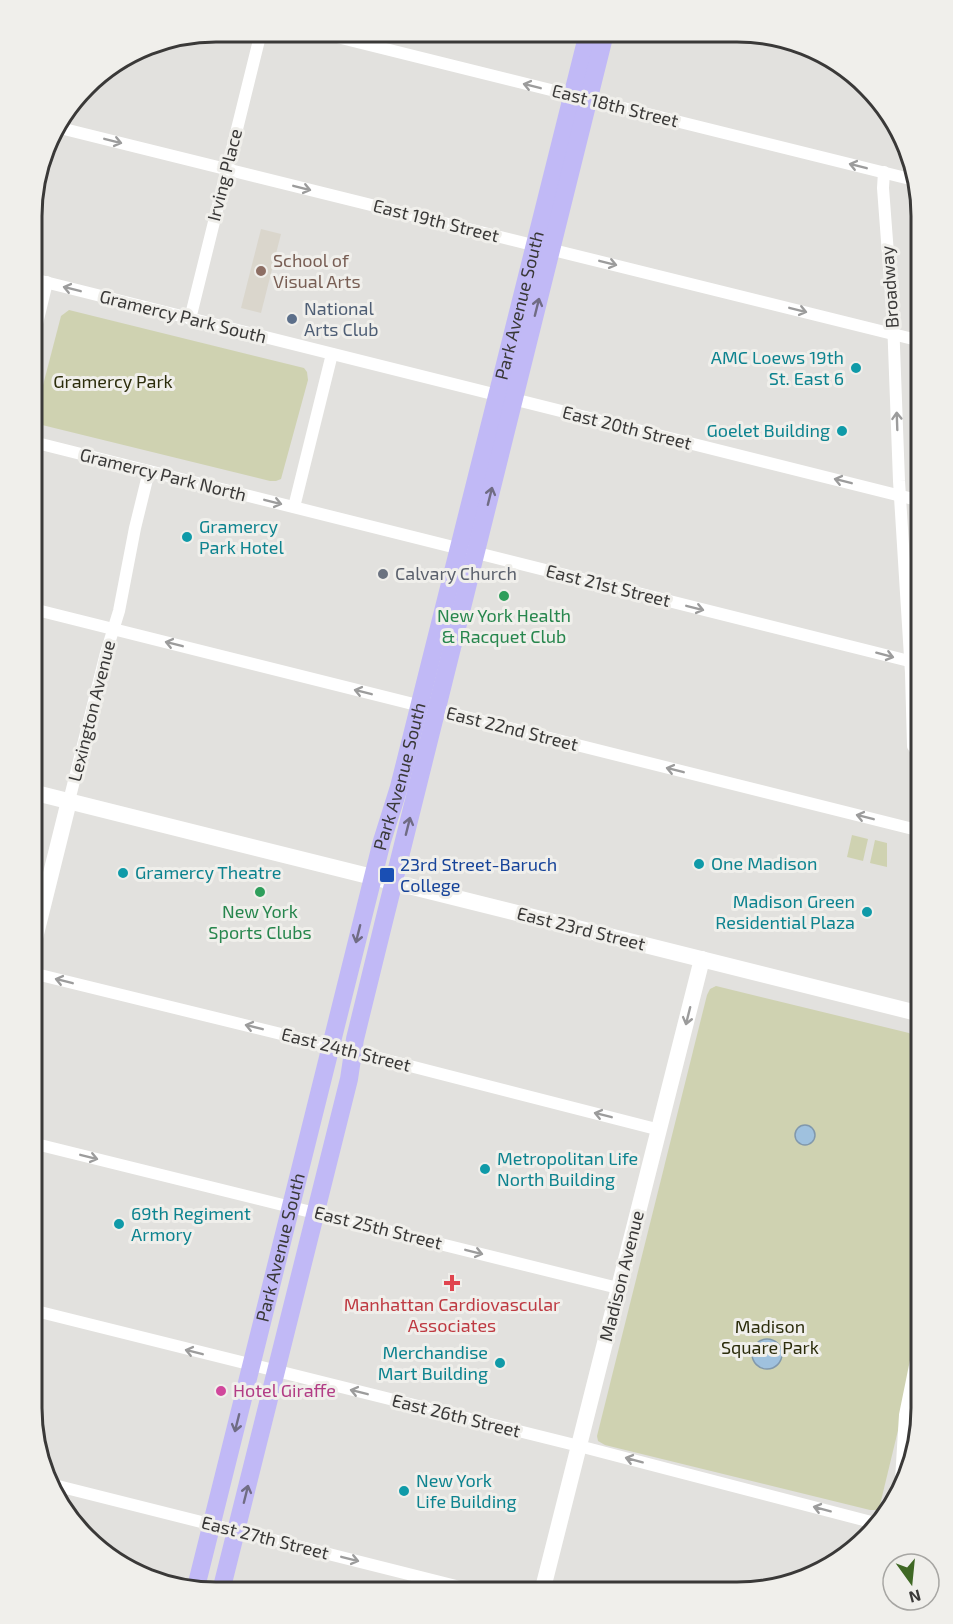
<svg xmlns="http://www.w3.org/2000/svg" width="953" height="1624" font-family="'Exo 2',sans-serif">
<style>
.built{fill:#dad6cc}
.green{fill:#cfd2b1}
.water{fill:#9fc1de;stroke:#8198ac;stroke-width:1.5}
.lines{fill:none;stroke-linecap:round;stroke-linejoin:round}
.minor{stroke:#fff;stroke-width:12}
.secondary{stroke:#fff;stroke-width:16}
.primary{stroke:#c1b9f6;stroke-width:18}
.oneway{stroke:#9c9c9c}
.oneway2{stroke:#706c84}
.education-dot{fill:#8d6e63;stroke:#f0efeb;stroke-width:2}
.service-dot{fill:#5c6f8a;stroke:#f0efeb;stroke-width:2}
.culture-dot{fill:#0f9aa8;stroke:#f0efeb;stroke-width:2}
.worship-dot{fill:#6b7280;stroke:#f0efeb;stroke-width:2}
.leisure-dot{fill:#2e9e5b;stroke:#f0efeb;stroke-width:2}
.transit-dot{fill:#1a4fb4;stroke:#f0efeb;stroke-width:2}
.health-dot{fill:#e0444e;stroke:#f0efeb;stroke-width:2}
.hotel-dot{fill:#d1479c;stroke:#f0efeb;stroke-width:2}
.labels{text-anchor:middle;stroke-width:6;stroke-linejoin:round;paint-order:stroke}
.street-label{font-size:18px;fill:#3a3938;stroke:#f0efeb}
.education-label{font-size:18px;fill:#785e54;stroke:#f0efeb;text-anchor:start}
.service-label{font-size:18px;fill:#4e5e75;stroke:#f0efeb;text-anchor:start}
.culture-label{font-size:18px;fill:#0d838f;stroke:#f0efeb;text-anchor:start}
.park-label{font-size:18px;fill:#2c2d0c;stroke:#f0efeb}
.worship-label{font-size:18px;fill:#5b616d;stroke:#f0efeb;text-anchor:start}
.leisure-label{font-size:18px;fill:#27864d;stroke:#f0efeb}
.transit-label{font-size:18px;fill:#164399;stroke:#f0efeb;text-anchor:start}
.health-label{font-size:18px;fill:#be3a42;stroke:#f0efeb}
.hotel-label{font-size:18px;fill:#b23c85;stroke:#f0efeb;text-anchor:start}
.rim{fill:none;stroke:#3a3938;stroke-width:3}
</style>
<rect width="100%" height="100%" fill="#e2e1de"/>
<path class="built" d="M261 229 281 234 261 313 241 308Z"/>
<g class="green">
<path d="M69 310 304 368 307 372 308 380 281 479 276 481H270L38 424 36 412 61 316Z"/>
<path d="M852 835 868 839 863 861 847 857Z"/>
<path d="M875 840 887 843V867L870 863Z"/>
<path d="M716 986 909 1033 915 1038 921 1123V1266L919 1300 907 1393 880 1505 877 1510H870L605 1445 598 1441 597 1436 707 995 710 989Z"/>
</g>
<g class="water">
<circle cx="805" cy="1135" r="10"/>
<circle cx="767" cy="1354" r="15"/>
</g>
<g class="lines">
<g class="minor">
<path d="M317 32 914 180"/>
<path d="M56 127 921 341"/>
<path d="M884 172 883 188 893 320 899 481 911 673 913 746 921 758"/>
<path d="M33 279 921 501"/>
<path d="M190 319 261 32"/>
<path d="M33 340 47 282"/>
<path d="M33 442 921 664"/>
<path d="M294 507 332 354"/>
<path d="M33 609 921 831"/>
<path d="M69 801 106 653 119 611 135 528 149 471"/>
<path d="M32 973 371 1056 660 1130"/>
<path d="M32 1143 618 1288"/>
<path d="M32 1310 579 1446 879 1524"/>
<path d="M50 1484 480 1592"/>
</g>
<g class="secondary">
<path d="M32 792 921 1014"/>
<path d="M32 950 69 801"/>
<path d="M913 1445 921 1414"/>
<path d="M903 1480 907 1415 921 1346"/>
<path d="M542 1592 702 959"/>
</g>
<g class="primary">
<path id="s1" d="M195 1591 382 841 399 787 588 33"/>
<path d="M221 1591 349 1079 355 1039 385 917 605 33"/>
</g>
</g>
<defs><path id="oneway-shaft" d="M-6 0H5M1.5-3L5.5 0L1.5 3" fill="none" stroke-width="1.6" stroke-linecap="round" stroke-linejoin="round" transform="scale(1.5)"/></defs>
<g class="oneway">
<use href="#oneway-shaft" transform="translate(532 86) rotate(-166)"/>
<use href="#oneway-shaft" transform="translate(113 141) rotate(14)"/>
<use href="#oneway-shaft" transform="translate(858 166) rotate(-166)"/>
<use href="#oneway-shaft" transform="translate(302 188) rotate(14)"/>
<use href="#oneway-shaft" transform="translate(608 263) rotate(14)"/>
<use href="#oneway-shaft" transform="translate(72 289) rotate(-166)"/>
<use href="#oneway-shaft" transform="translate(798 310) rotate(14)"/>
<use href="#oneway-shaft" transform="translate(897 421) rotate(-92)"/>
<use href="#oneway-shaft" transform="translate(843 481) rotate(-166)"/>
<use href="#oneway-shaft" transform="translate(273 502) rotate(14)"/>
<use href="#oneway-shaft" transform="translate(695 608) rotate(14)"/>
<use href="#oneway-shaft" transform="translate(174 644) rotate(-166)"/>
<use href="#oneway-shaft" transform="translate(885 655) rotate(15)"/>
<use href="#oneway-shaft" transform="translate(363 692) rotate(-166)"/>
<use href="#oneway-shaft" transform="translate(675 770) rotate(-166)"/>
<use href="#oneway-shaft" transform="translate(865 817) rotate(-166)"/>
<use href="#oneway-shaft" transform="translate(64 981) rotate(-166)"/>
<use href="#oneway-shaft" transform="translate(688 1016) rotate(104)"/>
<use href="#oneway-shaft" transform="translate(254 1027) rotate(-166)"/>
<use href="#oneway-shaft" transform="translate(603 1115) rotate(-166)"/>
<use href="#oneway-shaft" transform="translate(89 1157) rotate(14)"/>
<use href="#oneway-shaft" transform="translate(474 1252) rotate(14)"/>
<use href="#oneway-shaft" transform="translate(194 1352) rotate(-166)"/>
<use href="#oneway-shaft" transform="translate(359 1392) rotate(-166)"/>
<use href="#oneway-shaft" transform="translate(634 1460) rotate(-165)"/>
<use href="#oneway-shaft" transform="translate(822 1509) rotate(-165)"/>
<use href="#oneway-shaft" transform="translate(350 1559) rotate(14)"/>
</g>
<g class="oneway2">
<use href="#oneway-shaft" transform="translate(537 307) rotate(-76)"/>
<use href="#oneway-shaft" transform="translate(490 496) rotate(-76)"/>
<use href="#oneway-shaft" transform="translate(408 826) rotate(-76)"/>
<use href="#oneway-shaft" transform="translate(358 934) rotate(104)"/>
<use href="#oneway-shaft" transform="translate(237 1423) rotate(104)"/>
<use href="#oneway-shaft" transform="translate(246 1494) rotate(-76)"/>
</g>
<circle class="education-dot" cx="261" cy="271" r="6"/>
<circle class="service-dot" cx="292" cy="319" r="6"/>
<g class="culture-dot">
<circle cx="856" cy="368" r="6"/>
<circle cx="842" cy="431" r="6"/>
<circle cx="187" cy="537" r="6"/>
<circle cx="699" cy="864" r="6"/>
<circle cx="123" cy="873" r="6"/>
<circle cx="867" cy="912" r="6"/>
<circle cx="485" cy="1169" r="6"/>
<circle cx="119" cy="1224" r="6"/>
<circle cx="500" cy="1363" r="6"/>
<circle cx="404" cy="1491" r="6"/>
</g>
<circle class="worship-dot" cx="383" cy="574" r="6"/>
<g class="leisure-dot">
<circle cx="504" cy="596" r="6"/>
<circle cx="260" cy="892" r="6"/>
</g>
<rect class="transit-dot" x="379" y="867" width="16" height="16" rx="3"/>
<path class="health-dot" d="M449 1274h6v6h6v6h-6v6h-6v-6h-6v-6h6z"/>
<circle class="hotel-dot" cx="221" cy="1391" r="6"/>
<g class="labels">
<g class="street-label">
<text transform="translate(615 106) rotate(14)" y="6">East 18th Street</text>
<text transform="translate(225 175) rotate(-76)" y="6">Irving Place</text>
<text transform="translate(436 221) rotate(14)" y="6">East 19th Street</text>
<text transform="translate(890 287) rotate(-94)" y="6">Broadway</text>
<text dy="6" stroke="none"><textPath href="#s1" startOffset="1326">Park Avenue South</textPath></text>
<text transform="translate(183 317) rotate(14)" y="6">Gramercy Park South</text>
<text transform="translate(627 428) rotate(14)" y="6">East 20th Street</text>
<text transform="translate(163 475) rotate(14)" y="6">Gramercy Park North</text>
<text transform="translate(608 586) rotate(14)" y="6">East 21st Street</text>
<text transform="translate(92 711) rotate(-76)" y="6">Lexington Avenue</text>
<text transform="translate(512 729) rotate(14)" y="6">East 22nd Street</text>
<text dy="6" stroke="none"><textPath href="#s1" startOffset="840">Park Avenue South</textPath></text>
<text transform="translate(581 929) rotate(14)" y="6">East 23rd Street</text>
<text transform="translate(346 1050) rotate(14)" y="6">East 24th Street</text>
<text transform="translate(378 1228) rotate(14)" y="6">East 25th Street</text>
<text dy="6" stroke="none"><textPath href="#s1" startOffset="354">Park Avenue South</textPath></text>
<text transform="translate(622 1276) rotate(-76)" y="6">Madison Avenue</text>
<text transform="translate(456 1416) rotate(14)" y="6">East 26th Street</text>
<text transform="translate(265 1538) rotate(14)" y="6">East 27th Street</text>
</g>
<g class="education-label">
<text x="273" y="267">School of<tspan x="273" dy="21">Visual Arts</tspan></text>
</g>
<g class="service-label">
<text x="304" y="315">National<tspan x="304" dy="21">Arts Club</tspan></text>
</g>
<g class="culture-label">
<text x="844" y="364" text-anchor="end">AMC Loews 19th<tspan x="844" dy="21">St. East 6</tspan></text>
<text x="830" y="437" text-anchor="end">Goelet Building</text>
<text x="199" y="533">Gramercy<tspan x="199" dy="21">Park Hotel</tspan></text>
<text x="711" y="870">One Madison</text>
<text x="135" y="879">Gramercy Theatre</text>
<text x="855" y="908" text-anchor="end">Madison Green<tspan x="855" dy="21">Residential Plaza</tspan></text>
<text x="497" y="1165">Metropolitan Life<tspan x="497" dy="21">North Building</tspan></text>
<text x="131" y="1220">69th Regiment<tspan x="131" dy="21">Armory</tspan></text>
<text x="488" y="1359" text-anchor="end">Merchandise<tspan x="488" dy="21">Mart Building</tspan></text>
<text x="416" y="1487">New York<tspan x="416" dy="21">Life Building</tspan></text>
</g>
<g class="park-label">
<text x="113" y="388">Gramercy Park</text>
<text x="770" y="1333">Madison<tspan x="770" dy="21">Square Park</tspan></text>
</g>
<g class="worship-label">
<text x="395" y="580">Calvary Church</text>
</g>
<g class="leisure-label">
<text x="504" y="622">New York Health<tspan x="504" dy="21">&amp; Racquet Club</tspan></text>
<text x="260" y="918">New York<tspan x="260" dy="21">Sports Clubs</tspan></text>
</g>
<g class="transit-label">
<text x="400" y="871">23rd Street-Baruch<tspan x="400" dy="21">College</tspan></text>
</g>
<g class="health-label">
<text x="452" y="1311">Manhattan Cardiovascular<tspan x="452" dy="21">Associates</tspan></text>
</g>
<g class="hotel-label">
<text x="233" y="1397">Hotel Giraffe</text>
</g>
</g>
<path d="M0 0H953V1624H0ZM216 42H737A174 174 0 0 1 911 216V1408A174 174 0 0 1 737 1582H216A174 174 0 0 1 42 1408V216A174 174 0 0 1 216 42Z" fill="#f0efeb" fill-rule="evenodd"/>
<path class="rim" d="M216 42H737A174 174 0 0 1 911 216V1408A174 174 0 0 1 737 1582H216A174 174 0 0 1 42 1408V216A174 174 0 0 1 216 42Z"/>
<g transform="translate(911 1582) rotate(165)"><circle r="28" fill="#f0efeb" stroke="#a7a6a3" stroke-width="1.5"/>
<path d="M0-4.5L10 22L0 15L-10 22Z" fill="#3f6824"/>
<text y="-9" font-size="16" font-weight="bold" text-anchor="middle" fill="#3a3938">N</text>
</g>
</svg>
